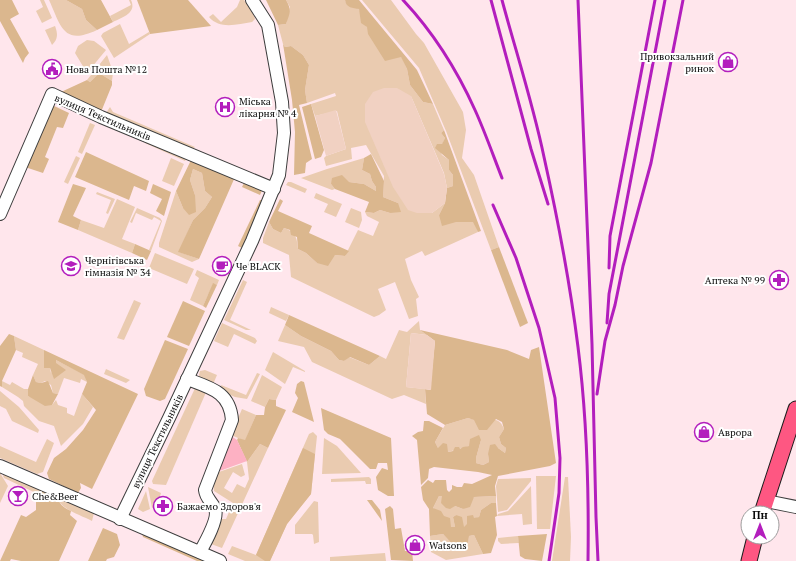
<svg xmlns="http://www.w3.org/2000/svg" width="796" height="561" font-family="'PT Serif',serif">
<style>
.green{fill:#eacbb0}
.forest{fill:#dbb78e}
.sand{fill:#fdb1c3}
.pitch{fill:#f1d1c2}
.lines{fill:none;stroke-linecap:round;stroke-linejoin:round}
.minor-casing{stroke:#3d3d3d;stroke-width:14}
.major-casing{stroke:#1b1b1b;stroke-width:17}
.minor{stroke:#fff;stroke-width:12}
.major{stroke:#fe5782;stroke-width:15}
.rail{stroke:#b31ebd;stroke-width:3}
.labels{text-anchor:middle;stroke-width:4;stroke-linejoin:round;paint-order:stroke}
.poi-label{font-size:10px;fill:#0a0a0a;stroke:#fff;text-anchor:start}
.street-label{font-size:10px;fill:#0a0a0a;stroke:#fff}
</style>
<rect width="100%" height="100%" fill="#ffe6ec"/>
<g class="green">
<path d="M40 0H44L52 18 42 23 36 11 43 7Z"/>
<path d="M49 0H66L82 9 86 20 97 30C63 46 61 26 49 0Z"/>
<path d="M129 0H131C137 13 123 17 113 22L110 16 131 5Z"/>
<path d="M240 0H244L251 9 255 19 252 22C238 24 220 30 209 17L213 14 221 22 237 7Z"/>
<path d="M286 0H345L346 3 359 9 367 27 401 56 407 69 410 85 423 102 433 104 444 130 441 133 445 138 442 145 437 144 442 155 449 160V170L453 175V186L447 188 444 173 411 96 432 213 445 203 439 215 456 222H474L478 232 425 256 422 251 405 259 411 280 419 297 416 299 418 316 409 319 395 282 378 289 386 310 379 315 374 317 291 277 289 255 263 243V238L269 222 273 229 281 233 284 228C296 232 297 238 298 249L306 253 317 263 335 255 345 256 358 230 373 236 379 222 367 216 365 212 374 213 380 210 390 213 398 203 383 197 384 176 366 145 351 148 352 159 326 166 324 158 326 156 346 149 337 111 315 116 311 104 336 96 335 93 307 103 305 90 309 65 303 55 291 46 285 47 283 44 278 25 286 24 290 7Z"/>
<path d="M362 0H391L416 34 424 43 463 112 466 130 462 158 474 175 499 247 491 250 446 131 419 68Z"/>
<path d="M120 24 129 44 149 32 150 34 114 58 101 36 103 33Z"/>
<path d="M55 26C58 34 58 39 52 45L45 30Z"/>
<path d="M87 40 94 41 106 50 87 73 75 53 78 46Z"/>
<path d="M107 55 113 72 112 81 99 73 90 82 87 80Z"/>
<path d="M110 107 113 112 195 147 191 150 106 113Z"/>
<path d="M90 123 95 125 82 154 78 152Z"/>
<path d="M147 140 187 157 185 161 145 143Z"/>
<path d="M76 156 80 158 68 184 64 182Z"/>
<path d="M171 158 184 164 174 186 162 181Z"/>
<path d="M364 158 362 170 370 174 372 181 376 187V191L364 184 349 182 331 184 335 189 332 190 301 178 327 169Z"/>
<path d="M193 169 202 173 205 191 212 197 205 208 193 220 179 252 199 259 192 262 159 247V243L176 191 183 208 195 195 190 180Z"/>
<path d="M288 182H291L307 189 305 193 286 185Z"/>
<path d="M97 192 115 199 108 214 106 213 111 200 96 194Z"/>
<path d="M316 193 342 204 336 217 324 212 328 204 314 198Z"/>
<path d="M117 199 135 207 122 239 135 244 132 253 78 230 81 220 104 228Z"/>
<path d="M137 208 160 218 162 221 151 251 149 250 161 221 154 217 152 220 136 213 132 223 130 222Z"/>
<path d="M351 208 361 212 362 220 359 228 345 222Z"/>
<path d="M155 253 194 269 187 284 149 268Z"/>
<path d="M197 270 219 280 217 285 213 284 203 306 190 300 199 278 195 275Z"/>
<path d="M243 280 247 282 230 320 251 330H246L224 320Z"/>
<path d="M134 300 141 303 124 340 117 338Z"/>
<path d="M271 307 289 315 286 321 269 313Z"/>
<path d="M419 321 420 330 427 335 411 333 406 387 425 389 426 404 404 395 392 399 312 362 304 347 278 341 285 325 301 336 331 351 339 360 344 361 349 357 369 365 380 356 386 359 399 330 407 332Z"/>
<path d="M222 323 255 338 257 341 255 344 234 334 228 347 214 341Z"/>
<path d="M14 336 44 350V367L50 368 51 373 56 360 85 375 87 382 81 379 80 383 64 378 58 394 53 393 51 385 45 381 41 383 36 382 33 375 38 364 22 357 23 353 16 350Z"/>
<path d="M273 352 305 371V372L293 367 285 384 265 370Z"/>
<path d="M106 369 130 380 126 383 104 374Z"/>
<path d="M205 370 217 375 214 382H207L200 379 199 375 200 371Z"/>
<path d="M257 373 260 374 247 399 235 397 223 392 221 385 246 395Z"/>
<path d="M262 375 282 387 276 400 269 399 265 407 251 401Z"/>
<path d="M2 381 10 385 12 382 24 389H28V396L52 405 56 400 58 405 67 408V413L74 416 82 394 93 407 83 424 61 446 54 426 39 421 24 406 23 401 18 397 2 387Z"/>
<path d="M196 386 207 390 166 485 153 484 152 481Z"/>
<path d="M0 391 19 407 39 430 38 433 12 421 6 409 0 406Z"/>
<path d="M242 409 256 415 245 441 231 435Z"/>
<path d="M468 418C482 423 498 412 504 429L499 437 501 444 506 448 505 453 498 448 488 454 489 462 483 465 476 463V458L481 440C471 446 460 449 448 452L438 448 435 442 445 425Z"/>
<path d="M313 432 317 436 311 494 287 524 270 561H245L228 554 232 546 256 555 309 434Z"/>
<path d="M324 438 337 446 361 473 322 474Z"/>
<path d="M47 439 54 443 43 472 37 474 0 458V446L36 462Z"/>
<path d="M260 444 268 448 222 548 211 544 218 519H226L233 503 214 491 213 474 242 464 245 475 241 477 233 472 224 488 232 493 237 484 245 488 249 479 247 462Z"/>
<path d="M0 473 8 486 0 503Z"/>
<path d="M4 473 41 491H36V493L4 478 3 476Z"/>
<path d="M536 476H556L550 529H537Z"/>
<path d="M369 477 371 479V484H366L365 481 331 482V479Z"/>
<path d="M565 477H568L571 537 570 561H552Z"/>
<path d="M531 478V481L507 510 498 512 496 486 498 479Z"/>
<path d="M531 486 532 524 523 525 522 514 497 516 498 514 508 511Z"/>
<path d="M148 487 161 493 157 506 152 508Z"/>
<path d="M146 491 150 509 143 512 138 509Z"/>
<path d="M439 496H442L455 506 463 509 474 497 496 496V503H491L481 510 479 517 474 519 464 528 456 515 453 517 455 527H451L443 516 433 508Z"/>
<path d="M57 497 94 513 92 521C81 515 61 510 57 497Z"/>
<path d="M314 501 318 502 319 542 314 544 313 535 312 534H295V525Z"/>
<path d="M443 534 454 546 468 545 469 536 474 535 483 554 446 560 431 552 430 536Z"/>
<path d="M518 536 519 543 501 544 498 541V538Z"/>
<path d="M385 553 386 561H330V557Z"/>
</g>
<g class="forest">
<path d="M0 0H12L19 14 10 19 29 53 25 58 23 63 0 21Z"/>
<path d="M66 0H101L113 22 97 30 86 20 82 9Z"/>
<path d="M137 0H188L211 26 150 34Z"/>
<path d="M266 0H286C292 10 290 13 286 24L278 25Z"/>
<path d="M345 0H359L417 70 433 104 423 102 410 85 407 69 401 57 385 61 368 34 367 27 361 23 359 9C353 8 346 8 345 0Z"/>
<path d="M283 44 285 47 291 46 303 55 309 65 305 90 307 103 299 105 312 159 306 163 305 173 294 175 295 132 292 100Z"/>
<path d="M99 73 112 81V85L101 112 61 92 87 80 90 82Z"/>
<path d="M311 104 324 150 321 157 315 159 302 107Z"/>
<path d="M52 105 69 113 63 128 57 127 45 157 49 159 43 173 25 167Z"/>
<path d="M444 130 481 231 478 232 473 222H456L442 226 439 215 445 203 447 188 453 186V175L449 170V160L435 148 437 144H442L445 138 441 133Z"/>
<path d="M86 152 149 181 146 191 134 186 129 200 75 177Z"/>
<path d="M371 154 384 181 383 197 398 203 401 212 390 213 380 210 374 213 365 212 369 202 335 189 331 184 332 178 342 175 349 182 364 184 376 191V187L372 181 370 174 362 170 364 158Z"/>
<path d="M192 158 235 177 199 259 178 252 193 220 205 208 212 197 205 191 202 173 193 169 190 180 195 195 196 212 189 215 183 208 176 191Z"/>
<path d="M245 181 263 188 260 195 242 187Z"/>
<path d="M73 184 86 188 73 216 81 220 78 230 58 222Z"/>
<path d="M153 184 171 192 164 216 156 211 162 199 150 193Z"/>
<path d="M280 199 283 201 278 211 312 226 309 233 349 251 345 256 335 255 328 266 317 263 306 253 298 249 297 237 291 235 290 230 284 228 281 233 273 229 269 222Z"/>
<path d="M260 200H262L264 202 242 248 238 246Z"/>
<path d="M135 244 151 251 147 260 132 253Z"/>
<path d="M499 247 528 323 520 327 491 250Z"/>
<path d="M213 283 217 285 206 308 203 306Z"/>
<path d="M183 301 205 311 189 346 167 337Z"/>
<path d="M289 315 380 356 369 365 350 357 344 361 339 360 331 351 301 336 285 325Z"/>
<path d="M420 330 507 350 529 359 531 350 539 347 556 463 550 466 498 476 495 486 496 496 474 497 470 507 463 509 455 506 450 509 446 508 441 503 442 496H439L433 508 441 511 444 516 450 518 451 527H455L453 517 456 515 462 517 464 527 467 524V516L473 515 474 518 479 517 481 510 491 503H496L497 516 495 517 497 535 491 553 483 554 474 535 469 536 468 545 463 549 454 546 443 534 430 536 429 509 423 500 421 487 428 480 433 483 435 480H446L447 490 449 492 452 489V485L457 487H462L464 483 472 484 492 475 478 472 434 467 429 469 428 478 421 485 417 440 412 436 418 432 423 431 424 421H429L443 428 435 442 438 448 443 443 447 444 448 452 453 451 455 447H459L460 449 463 447 469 446 470 439 479 435 481 440 476 458V463L483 465 489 462 488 454 490 445 495 444 498 448 505 453 506 448 501 444 499 437 504 429 502 422 496 419 487 430H479L474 420 468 418 445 425 427 414 425 389 430 390 435 341Z"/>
<path d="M9 334 14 336 16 350 2 381V387L0 386V346Z"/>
<path d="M165 340 188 349 165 399 160 401 146 396 144 389Z"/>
<path d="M44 350 138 394 92 489 80 483 81 488 78 493 49 479 47 473 54 458 66 449 83 430 96 410 82 394 87 382 84 375 56 360V363L66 370 54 379 50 368H44Z"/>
<path d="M33 375 36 382 41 383 48 381 53 393 58 394 52 405 45 406 28 396V389Z"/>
<path d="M301 381 304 382 314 422 292 412 298 398 295 393 297 384Z"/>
<path d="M269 399 276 400V406L286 410 268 448 260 444 247 462 237 440 238 438 245 440 256 415H264L265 407Z"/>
<path d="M321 408 391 438 394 496H388L378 490 376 477 382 468 388 470 387 463H378L376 469H370L340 439 328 434 324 430Z"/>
<path d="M303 448 315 454 311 494 287 524 270 561H265L256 555Z"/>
<path d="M36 491H41L57 497C60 505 64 508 71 511L70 515 77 521 59 561H21L11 559 10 561H0L21 515 26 517 36 510Z"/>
<path d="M367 500H372L380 510 382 521Z"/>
<path d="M390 506 393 509 395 529 401 528 405 551H412L413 561 391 560 385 509Z"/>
<path d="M103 528 117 534 120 545 114 557 107 559 106 561H88Z"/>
<path d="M142 534 213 561H197L143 537Z"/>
<path d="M547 534 542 561 525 559 520 556 518 536Z"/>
</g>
<path class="sand" d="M231 436 237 440 247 461 214 473Z"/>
<g class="pitch">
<path d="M384 88H397L411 96 444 174 447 188 445 203 432 213H417L408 210 393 187 365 122V104L373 92Z"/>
<path d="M336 110 346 149 326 156 315 116Z"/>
<path d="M411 333 427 335 435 341 431 390 406 387Z"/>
</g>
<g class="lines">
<g class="minor-casing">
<g id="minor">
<path d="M0 214 52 94 101 117 274 189"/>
<path d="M187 379C211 388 230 392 232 420L205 490C206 499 212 501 215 509 219 518 205 543 200 552"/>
<path d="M0 466 220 561"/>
<path d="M766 501 796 507"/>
<path d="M120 519 169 418 252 241 279 175 284 133 282 102 268 25 252 0"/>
</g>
</g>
<g class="major-casing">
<g id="major">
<path d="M762 513 796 409"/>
<path d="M749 561 755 537"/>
</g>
</g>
<use href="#minor" class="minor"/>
<use href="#major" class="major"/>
<g class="rail">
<path d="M403 0C433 32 457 70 475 110 485 132 493 155 502 178"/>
<path d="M491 0 531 149 548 204"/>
<path d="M502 0C516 52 533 104 544 157 558 220 570 283 578 347 587 418 589 490 588 561"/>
<path d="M578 0 592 344 596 517 598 561"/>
<path d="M493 205 516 258 539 328 555 398 560 458 559 493 549 561"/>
<path d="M609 268 610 236 655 0"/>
<path d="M607 323 609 294 665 0"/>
<path d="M597 394 605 341 615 305 623 266 651 163 683 0"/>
</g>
</g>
<defs>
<g id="shop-ring" transform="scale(1)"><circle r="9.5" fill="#fff" stroke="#b31ebd" stroke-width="1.5"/><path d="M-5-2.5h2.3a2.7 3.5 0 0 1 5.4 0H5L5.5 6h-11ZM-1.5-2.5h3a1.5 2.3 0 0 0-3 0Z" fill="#b31ebd"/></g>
<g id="civic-ring" transform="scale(1)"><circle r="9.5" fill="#fff" stroke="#b31ebd" stroke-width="1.5"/><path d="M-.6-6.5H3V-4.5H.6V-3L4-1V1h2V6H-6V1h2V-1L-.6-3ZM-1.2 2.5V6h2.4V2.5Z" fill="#b31ebd"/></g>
<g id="hospital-ring" transform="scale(1)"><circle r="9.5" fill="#fff" stroke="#b31ebd" stroke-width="1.5"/><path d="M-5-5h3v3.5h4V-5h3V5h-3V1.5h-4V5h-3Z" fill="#b31ebd"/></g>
<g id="school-ring" transform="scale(1)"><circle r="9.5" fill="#fff" stroke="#b31ebd" stroke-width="1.5"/><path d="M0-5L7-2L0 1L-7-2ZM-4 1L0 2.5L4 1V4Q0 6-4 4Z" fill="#b31ebd"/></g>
<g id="cafe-ring" transform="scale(1)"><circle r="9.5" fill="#fff" stroke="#b31ebd" stroke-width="1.5"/><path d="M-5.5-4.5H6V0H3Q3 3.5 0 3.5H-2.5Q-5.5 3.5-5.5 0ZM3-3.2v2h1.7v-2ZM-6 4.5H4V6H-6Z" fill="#b31ebd"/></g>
<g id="pharmacy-ring" transform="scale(1)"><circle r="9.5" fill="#fff" stroke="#b31ebd" stroke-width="1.5"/><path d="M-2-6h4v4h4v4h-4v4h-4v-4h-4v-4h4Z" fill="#b31ebd"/></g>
<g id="bar-ring" transform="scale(1)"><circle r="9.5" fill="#fff" stroke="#b31ebd" stroke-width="1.5"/><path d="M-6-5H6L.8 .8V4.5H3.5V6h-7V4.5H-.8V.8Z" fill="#b31ebd"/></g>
</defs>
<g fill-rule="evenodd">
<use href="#shop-ring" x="728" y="62"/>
<use href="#civic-ring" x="52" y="69"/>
<use href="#hospital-ring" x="225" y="107"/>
<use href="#school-ring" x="71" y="266"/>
<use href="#cafe-ring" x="222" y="266"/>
<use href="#pharmacy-ring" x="779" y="280"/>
<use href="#shop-ring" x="704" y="432"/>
<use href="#bar-ring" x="18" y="496"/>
<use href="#pharmacy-ring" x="163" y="506"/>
<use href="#shop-ring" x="415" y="545"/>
</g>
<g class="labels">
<g class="poi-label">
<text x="714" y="60" text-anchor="end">Привокзальний<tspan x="714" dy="12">ринок</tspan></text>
<text x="66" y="73">Нова Пошта №12</text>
<text x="239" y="105">Міська<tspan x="239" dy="12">лікарня № 4</tspan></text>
<text x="85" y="264">Чернігівська<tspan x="85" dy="12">гімназія № 34</tspan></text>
<text x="236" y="270">Че BLACK</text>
<text x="765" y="284" text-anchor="end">Аптека № 99</text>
<text x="718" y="436">Аврора</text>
<text x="32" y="500">Che&amp;Beer</text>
<text x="177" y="510">Бажаємо Здоров'я</text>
<text x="429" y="549">Watsons</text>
</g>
<g class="street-label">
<text transform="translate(103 117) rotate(23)" y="4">вулиця Текстильників</text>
<text transform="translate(157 441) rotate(-64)" y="4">вулиця Текстильників</text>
</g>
</g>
<g transform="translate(760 525)"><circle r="19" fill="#ffffff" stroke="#9d9d9d"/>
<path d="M0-3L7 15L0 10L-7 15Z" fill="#b31ebd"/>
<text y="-6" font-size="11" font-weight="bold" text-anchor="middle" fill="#0a0a0a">Пн</text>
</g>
</svg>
